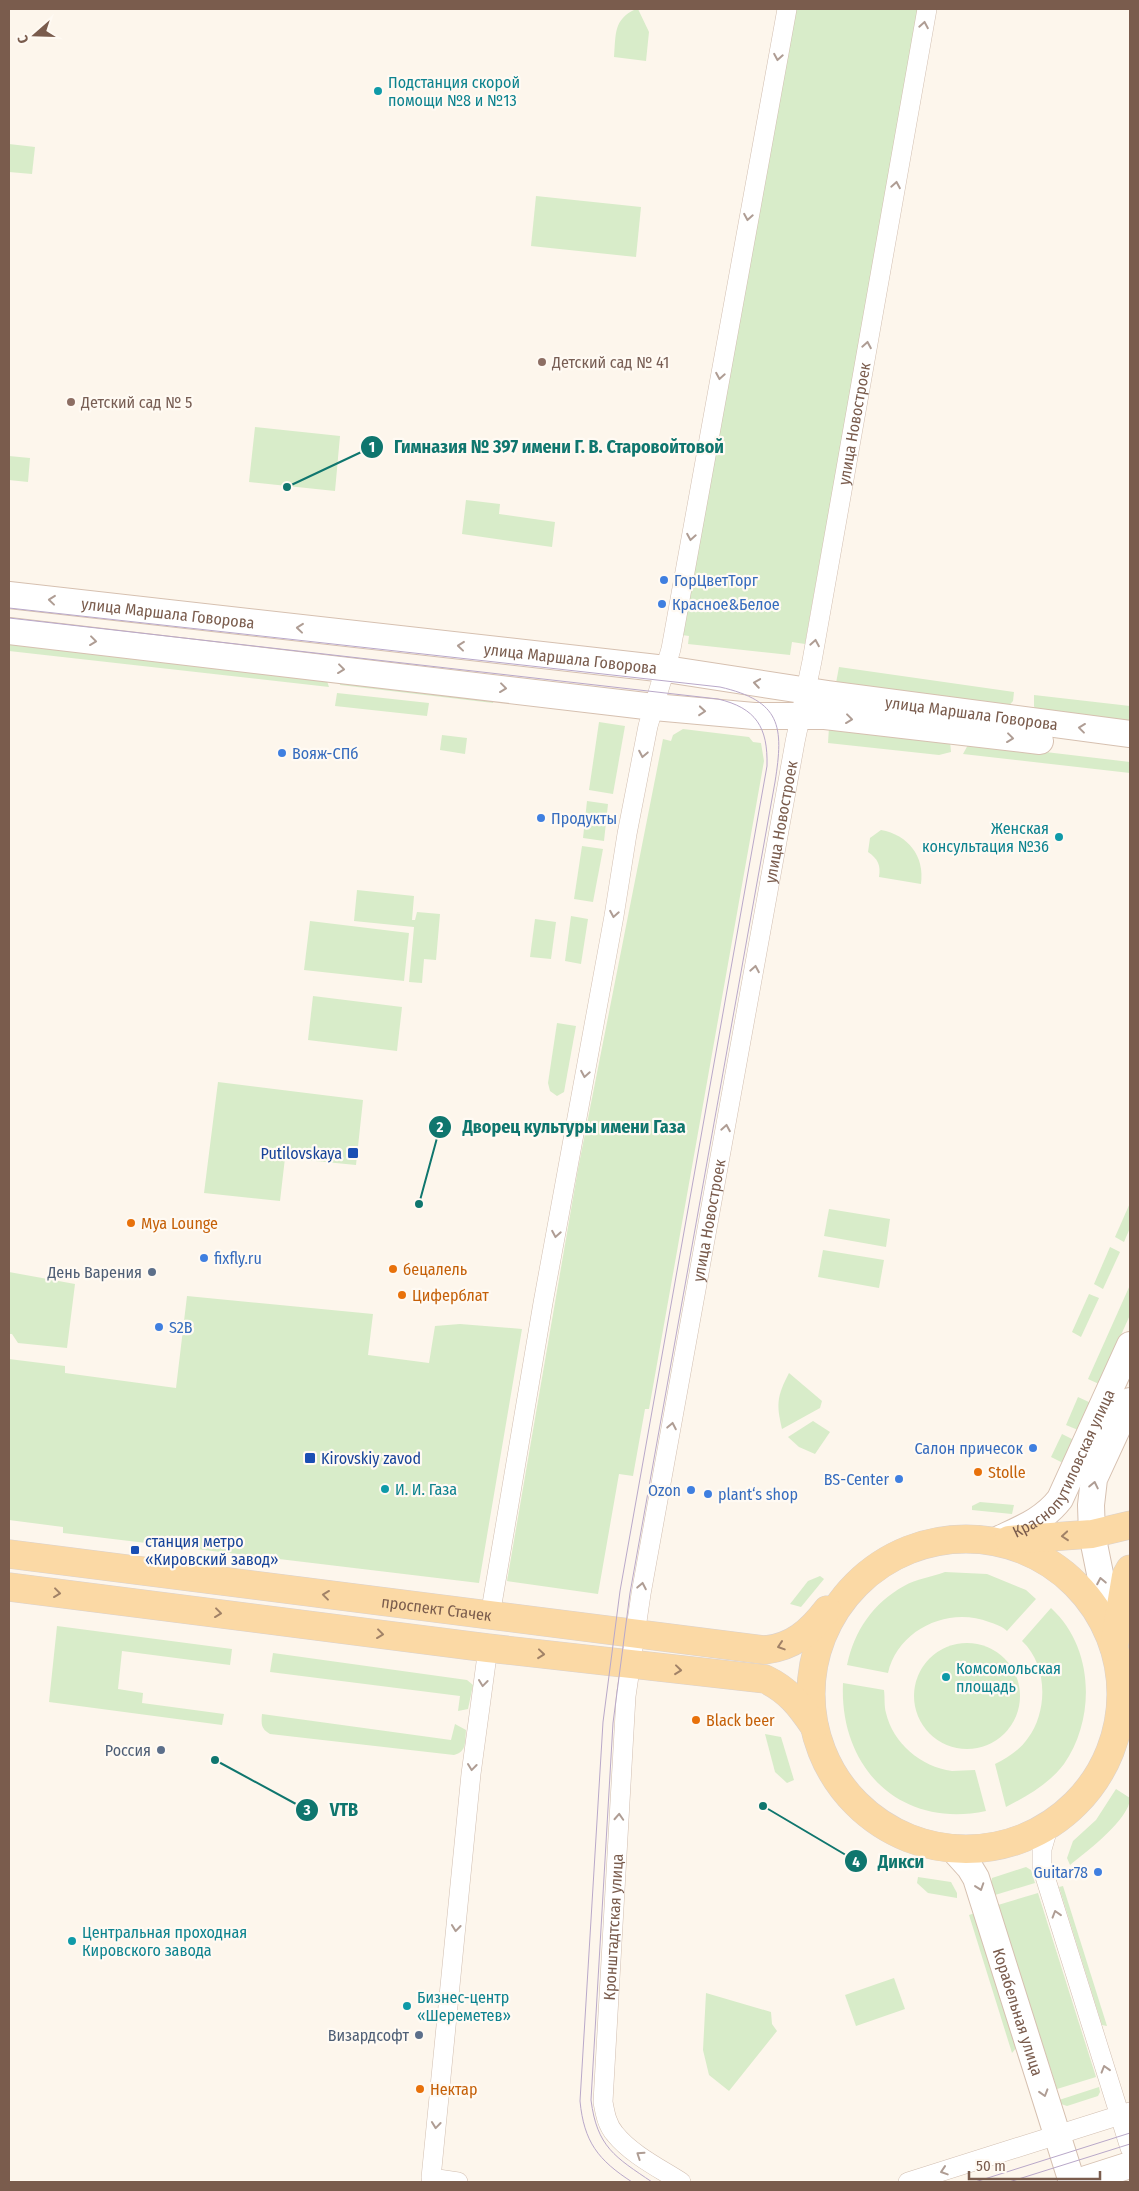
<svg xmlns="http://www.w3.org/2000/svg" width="1139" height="2191" font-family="'Fira Sans Condensed',sans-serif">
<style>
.green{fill:#d8ecc9}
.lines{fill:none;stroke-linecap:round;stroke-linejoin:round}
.street-casing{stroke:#d1beb0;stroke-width:20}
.secondary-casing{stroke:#d6c0b0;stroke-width:28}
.primary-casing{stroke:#dad1cd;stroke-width:29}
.street{stroke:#fff;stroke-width:19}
.secondary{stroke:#fff;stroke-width:26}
.primary{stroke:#fbd9a5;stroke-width:28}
.tram{stroke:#b9a8c9;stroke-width:1}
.oneway{stroke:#af9d94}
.oneway2{stroke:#a18267}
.culture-dot{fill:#0f9aa8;stroke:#fffaf3;stroke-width:2}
.education-dot{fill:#8d6e63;stroke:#fffaf3;stroke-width:2}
.shop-dot{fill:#3f7fe0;stroke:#fffaf3;stroke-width:2}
.transit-dot{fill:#1a4fb4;stroke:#fffaf3;stroke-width:2}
.food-dot{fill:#e8710a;stroke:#fffaf3;stroke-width:2}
.service-dot{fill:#5c6f8a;stroke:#fffaf3;stroke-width:2}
.labels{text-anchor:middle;stroke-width:4.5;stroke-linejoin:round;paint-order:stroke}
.culture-label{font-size:16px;fill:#0d838f;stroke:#fffaf3;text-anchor:start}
.education-label{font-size:16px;fill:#785e54;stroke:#fffaf3;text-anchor:start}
.street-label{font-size:16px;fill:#7a5c4d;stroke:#fffaf3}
.shop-label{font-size:16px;fill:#366cbe;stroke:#fffaf3;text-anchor:start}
.transit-label{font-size:16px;fill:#164399;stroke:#fffaf3;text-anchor:start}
.food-label{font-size:16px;fill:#c56008;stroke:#fffaf3;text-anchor:start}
.service-label{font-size:16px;fill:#4e5e75;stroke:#fffaf3;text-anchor:end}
.leader{fill:none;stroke:#0f766e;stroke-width:2}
.callout-dot{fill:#0f766e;stroke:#fffaf3;stroke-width:2}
.mark-label{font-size:15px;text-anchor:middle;font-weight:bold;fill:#fff}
.callout-label{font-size:18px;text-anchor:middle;font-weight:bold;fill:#0f766e;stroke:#fffaf3;stroke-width:4.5;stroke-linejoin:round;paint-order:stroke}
</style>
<rect width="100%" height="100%" fill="#fdf6ec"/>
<g class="green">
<path d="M636 9H638L649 32 646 61 614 57C616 35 613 19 636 9Z"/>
<path d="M794 9H919L805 644 792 642 790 655 688 644 689 636 682 635Z"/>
<path d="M9 144 35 147 32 174 9 172Z"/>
<path d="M536 196 641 207 636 257 531 246Z"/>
<path d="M255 427 340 436 335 491 249 482Z"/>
<path d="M9 456 30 458 28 482 9 480Z"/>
<path d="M466 500 500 504 499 514 555 522 552 547 462 534Z"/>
<path d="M9 644 326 678 329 687 9 651Z"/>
<path d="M839 667 1014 692 1013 701 1006 709 836 683Z"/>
<path d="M340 677 494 694 493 703 340 685Z"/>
<path d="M337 693 429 703 427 716 335 706Z"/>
<path d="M1034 695 1130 706V724L1036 712 1034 706Z"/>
<path d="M599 722 625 726 613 794 589 790Z"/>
<path d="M829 727 950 741 951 752 939 755 828 743Z"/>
<path d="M683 729 749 737 753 742 761 743 764 761 649 1409H645L633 1476 619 1474 598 1594 507 1581 578 1169 663 739 671 741 673 735Z"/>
<path d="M442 735 467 738 465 754 440 750Z"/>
<path d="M969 743 1130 762V773L963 754Z"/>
<path d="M587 801 608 804 604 841 583 838Z"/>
<path d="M881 830C908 835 925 856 921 884L879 877C881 865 878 859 868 852L870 838Z"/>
<path d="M582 846 603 849 593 902 574 899Z"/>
<path d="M357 890 414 896 412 920H415L417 912 440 914 436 960 424 959 422 983 409 982 414 927 354 921Z"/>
<path d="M571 916 588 919 581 964 565 961Z"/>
<path d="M535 919 556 922 551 959 530 957Z"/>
<path d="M310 921 409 933 404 981 304 970Z"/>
<path d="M313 996 402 1007 397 1051 308 1040Z"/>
<path d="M557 1023 576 1026 564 1092 557 1096 550 1091 548 1083Z"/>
<path d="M218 1082 363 1100 356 1165 285 1158 280 1201 204 1193Z"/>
<path d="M1130 1203V1228L1124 1242 1115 1237Z"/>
<path d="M829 1209 890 1219 886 1247 824 1236Z"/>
<path d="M1110 1247 1120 1252 1103 1289 1094 1284Z"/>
<path d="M823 1250 884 1260 879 1288 818 1277Z"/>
<path d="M9 1272 75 1284 67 1348 18 1343 12 1334H9Z"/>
<path d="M1130 1285V1315L1099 1384 1088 1379Z"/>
<path d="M1089 1294 1099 1298 1081 1337 1072 1332Z"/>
<path d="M187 1296 373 1314 368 1355 429 1363 435 1326 460 1324 522 1329 479 1583 63 1533V1527L9 1520V1359L65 1366V1373L176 1388Z"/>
<path d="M789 1373 822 1401 820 1408 782 1429C776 1404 777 1396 789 1373Z"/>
<path d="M1078 1397 1091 1403 1078 1430 1066 1425Z"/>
<path d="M813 1421 830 1432 815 1454 799 1447 788 1437Z"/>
<path d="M1062 1434 1074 1440 1063 1463 1051 1457Z"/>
<path d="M980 1502 1014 1505 1012 1514 972 1510V1506Z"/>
<path d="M945 1572 987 1574 1026 1590 1036 1599 1007 1631C1002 1626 995 1624 989 1622 949 1606 898 1629 888 1673L847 1665C854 1631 873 1603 904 1586 916 1579 932 1577 945 1572Z"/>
<path d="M820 1576 824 1579 801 1607 790 1604 808 1581Z"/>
<path d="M1051 1608C1094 1647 1096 1718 1064 1764 1049 1784 1027 1796 1006 1807L995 1764C1007 1758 1020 1750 1028 1738 1048 1711 1048 1665 1022 1641Z"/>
<path d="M57 1626 232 1649 230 1665 122 1651 118 1689 143 1693 142 1703 224 1714 222 1725 49 1702Z"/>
<circle cx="967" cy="1696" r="53"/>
<path d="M273 1653 467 1680 473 1685 468 1709 458 1711 460 1696 270 1672Z"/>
<path d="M843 1683 884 1690C885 1698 884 1706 886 1713 893 1743 921 1767 952 1771 959 1771 967 1770 975 1770L986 1811C900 1829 839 1768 843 1683Z"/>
<path d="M262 1714 451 1740 455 1724 466 1730C465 1741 467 1752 454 1755L270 1734C261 1729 261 1724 262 1714Z"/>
<path d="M765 1734 781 1737 794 1780 787 1783 775 1772Z"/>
<path d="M1116 1789 1130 1798C1130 1819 1086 1852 1070 1865L1067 1858 1073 1841 1096 1820Z"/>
<path d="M1026 1867 1031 1870 1035 1883 995 1895 991 1883 992 1878Z"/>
<path d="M918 1877 951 1882 957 1893V1898L928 1893 917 1883Z"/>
<path d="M1063 1886 1107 2026 1102 2025 1059 1887Z"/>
<path d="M1038 1893 1096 2077 1057 2089 998 1905Z"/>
<path d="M975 1913 1017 2047 1012 2053 969 1915Z"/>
<path d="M894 1978 905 2009 856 2026 845 1995Z"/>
<path d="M706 1993 771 2012 772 2024 777 2031 729 2091 709 2075 703 2050Z"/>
<path d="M1099 2087 1100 2092 1098 2096 1067 2106 1061 2104 1059 2100Z"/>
</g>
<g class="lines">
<g class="street-casing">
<g id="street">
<path d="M490 1616 543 1303 614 916 627 834 648 726 671 649 787 9"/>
<path d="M1049 1825 1042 1849V1867L1130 2148"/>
<path d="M458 2182 431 2178 471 1774 488 1648"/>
<path id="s1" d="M681 2182C659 2168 631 2154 615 2134 607 2125 605 2113 603 2102L626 1696 641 1594 795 742 812 661 927 9"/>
<path d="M908 2182 1130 2112"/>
</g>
</g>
<g class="secondary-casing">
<g id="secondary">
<path id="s2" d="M9 595 666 669 828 694 1130 734"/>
<path d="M9 631 654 707 754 716H825L1040 741"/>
<path id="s3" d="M995 1541C1020 1529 1043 1521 1060 1499L1130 1345"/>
<path d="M1114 1643 1092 1534 1091 1505 1094 1479 1130 1401"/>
<path id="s4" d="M952 1848 970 1868 976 1878 1072 2182"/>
<path d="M1077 2182 1130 2165"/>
</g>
</g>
<g class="primary-casing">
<g id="primary">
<circle cx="966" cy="1694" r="155"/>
<path d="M1009 1540 1092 1534 1130 1525"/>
<path id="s5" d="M9 1554 765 1650C793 1647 810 1632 827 1610"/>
<path d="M9 1587 488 1648 765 1679C788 1690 800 1705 814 1726"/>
<path d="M1114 1647 1126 1576 1130 1569"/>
</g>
</g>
<use href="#street" class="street"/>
<use href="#secondary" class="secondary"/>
<use href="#primary" class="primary"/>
<g class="tram">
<path d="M9 608 720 687C781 701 784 726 775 782L630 1593 613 1723 591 2100C597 2147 615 2157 652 2182"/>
<path d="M9 618 718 699C756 708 768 727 767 766L620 1591 603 1722 580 2101C584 2142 598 2160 632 2182"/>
<path d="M975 2182 1130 2133"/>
<path d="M1009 2182 1130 2144"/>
</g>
</g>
<defs><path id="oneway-chevron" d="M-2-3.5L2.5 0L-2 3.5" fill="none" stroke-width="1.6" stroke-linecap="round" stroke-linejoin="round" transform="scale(1.25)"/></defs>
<g class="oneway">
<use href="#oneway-chevron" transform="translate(924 25) rotate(-80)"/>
<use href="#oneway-chevron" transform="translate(778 57) rotate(100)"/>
<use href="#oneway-chevron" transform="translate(896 185) rotate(-80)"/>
<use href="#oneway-chevron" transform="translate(748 217) rotate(100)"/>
<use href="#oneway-chevron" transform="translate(867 345) rotate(-80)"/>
<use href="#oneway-chevron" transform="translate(720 376) rotate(100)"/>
<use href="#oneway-chevron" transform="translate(691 537) rotate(100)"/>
<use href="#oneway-chevron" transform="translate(52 600) rotate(-174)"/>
<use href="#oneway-chevron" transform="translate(300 628) rotate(-174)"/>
<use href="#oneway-chevron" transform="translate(93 641) rotate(7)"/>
<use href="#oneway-chevron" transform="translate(815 643) rotate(-80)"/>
<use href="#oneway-chevron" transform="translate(461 646) rotate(-174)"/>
<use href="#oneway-chevron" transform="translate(341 669) rotate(7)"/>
<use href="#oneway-chevron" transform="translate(757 683) rotate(-171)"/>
<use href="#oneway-chevron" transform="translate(503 688) rotate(7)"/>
<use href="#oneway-chevron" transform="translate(702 711) rotate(5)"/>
<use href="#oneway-chevron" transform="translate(849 719) rotate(7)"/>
<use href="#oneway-chevron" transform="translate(1082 728) rotate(-173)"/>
<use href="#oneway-chevron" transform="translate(1010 738) rotate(7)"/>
<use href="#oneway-chevron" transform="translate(643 754) rotate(101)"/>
<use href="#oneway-chevron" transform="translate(614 914) rotate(100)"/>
<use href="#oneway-chevron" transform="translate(755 969) rotate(-80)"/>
<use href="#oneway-chevron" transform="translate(585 1074) rotate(100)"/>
<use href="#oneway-chevron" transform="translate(726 1128) rotate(-80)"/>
<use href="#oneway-chevron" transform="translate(556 1234) rotate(100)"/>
<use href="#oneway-chevron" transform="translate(672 1426) rotate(-79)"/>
<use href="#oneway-chevron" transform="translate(1094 1485) rotate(-78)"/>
<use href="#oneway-chevron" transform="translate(1101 1581) rotate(-101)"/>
<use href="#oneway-chevron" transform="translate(642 1586) rotate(-79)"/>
<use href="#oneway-chevron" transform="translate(483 1683) rotate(97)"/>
<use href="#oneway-chevron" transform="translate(472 1767) rotate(97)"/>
<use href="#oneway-chevron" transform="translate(619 1817) rotate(-87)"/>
<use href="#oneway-chevron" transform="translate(980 1887) rotate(71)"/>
<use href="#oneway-chevron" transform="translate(1056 1914) rotate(-107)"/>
<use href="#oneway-chevron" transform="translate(456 1928) rotate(96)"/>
<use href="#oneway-chevron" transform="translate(1105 2069) rotate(-107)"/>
<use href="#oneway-chevron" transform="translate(1044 2093) rotate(73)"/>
<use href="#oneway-chevron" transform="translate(436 2125) rotate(96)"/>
<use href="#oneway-chevron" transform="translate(640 2155) rotate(-146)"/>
<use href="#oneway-chevron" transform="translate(944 2171) rotate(162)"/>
</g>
<g class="oneway2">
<use href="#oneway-chevron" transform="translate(1065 1536) rotate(175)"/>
<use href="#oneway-chevron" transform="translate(57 1593) rotate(7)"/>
<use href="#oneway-chevron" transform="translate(326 1595) rotate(-173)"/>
<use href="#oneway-chevron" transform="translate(218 1613) rotate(7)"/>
<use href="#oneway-chevron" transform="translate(380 1634) rotate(7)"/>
<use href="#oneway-chevron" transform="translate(781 1646) rotate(162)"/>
<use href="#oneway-chevron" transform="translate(541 1654) rotate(6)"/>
<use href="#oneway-chevron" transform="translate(678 1670) rotate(6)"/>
</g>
<g class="culture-dot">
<circle cx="378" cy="91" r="5"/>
<circle cx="1059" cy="837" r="5"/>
<circle cx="385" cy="1489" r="5"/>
<circle cx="946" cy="1677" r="5"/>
<circle cx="72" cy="1941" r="5"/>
<circle cx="407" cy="2006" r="5"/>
</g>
<g class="education-dot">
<circle cx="542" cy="362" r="5"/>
<circle cx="71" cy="402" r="5"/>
</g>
<g class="shop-dot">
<circle cx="664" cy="580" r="5"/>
<circle cx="662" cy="604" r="5"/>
<circle cx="282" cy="753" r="5"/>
<circle cx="541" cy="818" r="5"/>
<circle cx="204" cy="1258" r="5"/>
<circle cx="159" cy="1327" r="5"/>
<circle cx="1033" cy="1448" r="5"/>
<circle cx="899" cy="1479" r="5"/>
<circle cx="691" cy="1490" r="5"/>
<circle cx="708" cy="1494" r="5"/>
<circle cx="1098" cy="1872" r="5"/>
</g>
<g class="transit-dot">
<rect x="347" y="1147" width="12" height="12" rx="2.5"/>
<rect x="304" y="1452" width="12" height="12" rx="2.5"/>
<rect x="130" y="1545" width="10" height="10" rx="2.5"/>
</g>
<g class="food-dot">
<circle cx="131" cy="1223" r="5"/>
<circle cx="393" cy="1269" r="5"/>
<circle cx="402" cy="1295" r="5"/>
<circle cx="978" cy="1472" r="5"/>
<circle cx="696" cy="1720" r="5"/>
<circle cx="420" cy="2089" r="5"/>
</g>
<g class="service-dot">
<circle cx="152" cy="1272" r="5"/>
<circle cx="161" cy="1750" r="5"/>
<circle cx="419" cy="2035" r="5"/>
</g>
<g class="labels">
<g class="culture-label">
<text x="388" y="88">Подстанция скорой<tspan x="388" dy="18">помощи №8 и №13</tspan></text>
<text x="1049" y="834" text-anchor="end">Женская<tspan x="1049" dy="18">консультация №36</tspan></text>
<text x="395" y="1495">И. И. Газа</text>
<text x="956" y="1674">Комсомольская<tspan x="956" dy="18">площадь</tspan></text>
<text x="82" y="1938">Центральная проходная<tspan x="82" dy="18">Кировского завода</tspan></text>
<text x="417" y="2003">Бизнес-центр<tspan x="417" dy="18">«Шереметев»</tspan></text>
</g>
<g class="education-label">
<text x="552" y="368">Детский сад № 41</text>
<text x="81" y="408">Детский сад № 5</text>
</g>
<g class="street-label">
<text dy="6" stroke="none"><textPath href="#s1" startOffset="1816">улица Новостроек</textPath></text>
<text dy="6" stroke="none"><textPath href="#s2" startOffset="160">улица Маршала Говорова</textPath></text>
<text dy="6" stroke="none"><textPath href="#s2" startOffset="565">улица Маршала Говорова</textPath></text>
<text dy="6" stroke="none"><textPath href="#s2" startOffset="970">улица Маршала Говорова</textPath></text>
<text dy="6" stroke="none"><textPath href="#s1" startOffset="1411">улица Новостроек</textPath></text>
<text dy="6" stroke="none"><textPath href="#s1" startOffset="1006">улица Новостроек</textPath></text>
<text dy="6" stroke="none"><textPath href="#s3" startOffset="109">Краснопутиловская улица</textPath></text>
<text dy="6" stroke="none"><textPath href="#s5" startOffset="431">проспект Стачек</textPath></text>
<text dy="6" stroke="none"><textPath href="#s1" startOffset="292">Кронштадтская улица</textPath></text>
<text dy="6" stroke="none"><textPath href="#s4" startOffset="179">Корабельная улица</textPath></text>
</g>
<g class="shop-label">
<text x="674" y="586">ГорЦветТорг</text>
<text x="672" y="610">Красное&amp;Белое</text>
<text x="292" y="759">Вояж-СПб</text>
<text x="551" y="824">Продукты</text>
<text x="214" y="1264">fixfly.ru</text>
<text x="169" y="1333">S2B</text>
<text x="1023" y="1454" text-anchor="end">Салон причесок</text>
<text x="889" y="1485" text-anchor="end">BS-Сеntеr</text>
<text x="681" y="1496" text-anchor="end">Ozon</text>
<text x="718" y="1500">plant‘s shop</text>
<text x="1088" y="1878" text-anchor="end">Guitar78</text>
</g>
<g class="transit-label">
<text x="342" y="1159" text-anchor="end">Putilovskaya</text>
<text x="321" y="1464">Kirovskiy zavod</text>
<text x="145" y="1547">станция метро<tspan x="145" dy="18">«Кировский завод»</tspan></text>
</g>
<g class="food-label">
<text x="141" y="1229">Mya Lounge</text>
<text x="403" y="1275">бецалель</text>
<text x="412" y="1301">Циферблат</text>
<text x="988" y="1478">Stolle</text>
<text x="706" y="1726">Black beer</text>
<text x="430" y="2095">Нектар</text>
</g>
<g class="service-label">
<text x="142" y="1278">День Варения</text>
<text x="151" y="1756">Россия</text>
<text x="409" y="2041">Визардсофт</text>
</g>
</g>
<path class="leader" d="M287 487L372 447M419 1204L440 1127M215 1760L307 1810M763 1806L856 1861"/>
<g class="callout-dot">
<circle cx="287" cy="487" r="5"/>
<circle cx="419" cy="1204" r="5"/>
<circle cx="215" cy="1760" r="5"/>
<circle cx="763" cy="1806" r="5"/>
<circle cx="372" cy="447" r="12"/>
<circle cx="440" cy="1127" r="12"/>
<circle cx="307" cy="1810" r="12"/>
<circle cx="856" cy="1861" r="12"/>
</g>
<g class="mark-label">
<text x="372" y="452">1</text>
<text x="440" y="1132">2</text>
<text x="307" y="1815">3</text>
<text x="856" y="1867">4</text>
</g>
<g class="callout-label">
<text x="559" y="453">Гимназия № 397 имени Г. В. Старовойтовой</text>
<text x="574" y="1133">Дворец культуры имени Газа</text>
<text x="344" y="1816">VTB</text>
<text x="901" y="1868">Дикси</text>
</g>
<rect width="1139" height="2191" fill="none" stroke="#7a5c4d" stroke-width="20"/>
<g transform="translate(35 35) rotate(250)" stroke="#fffaf3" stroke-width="4" paint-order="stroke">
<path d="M0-4L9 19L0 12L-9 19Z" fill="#7a5c4d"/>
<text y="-8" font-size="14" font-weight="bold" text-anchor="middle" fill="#7a5c4d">С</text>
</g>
<path d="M969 2171v8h131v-8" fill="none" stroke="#7a5c4d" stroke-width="2.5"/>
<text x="976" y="2171" font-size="15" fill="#7a5c4d" stroke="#fffaf3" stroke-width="4" paint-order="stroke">50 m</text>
</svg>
